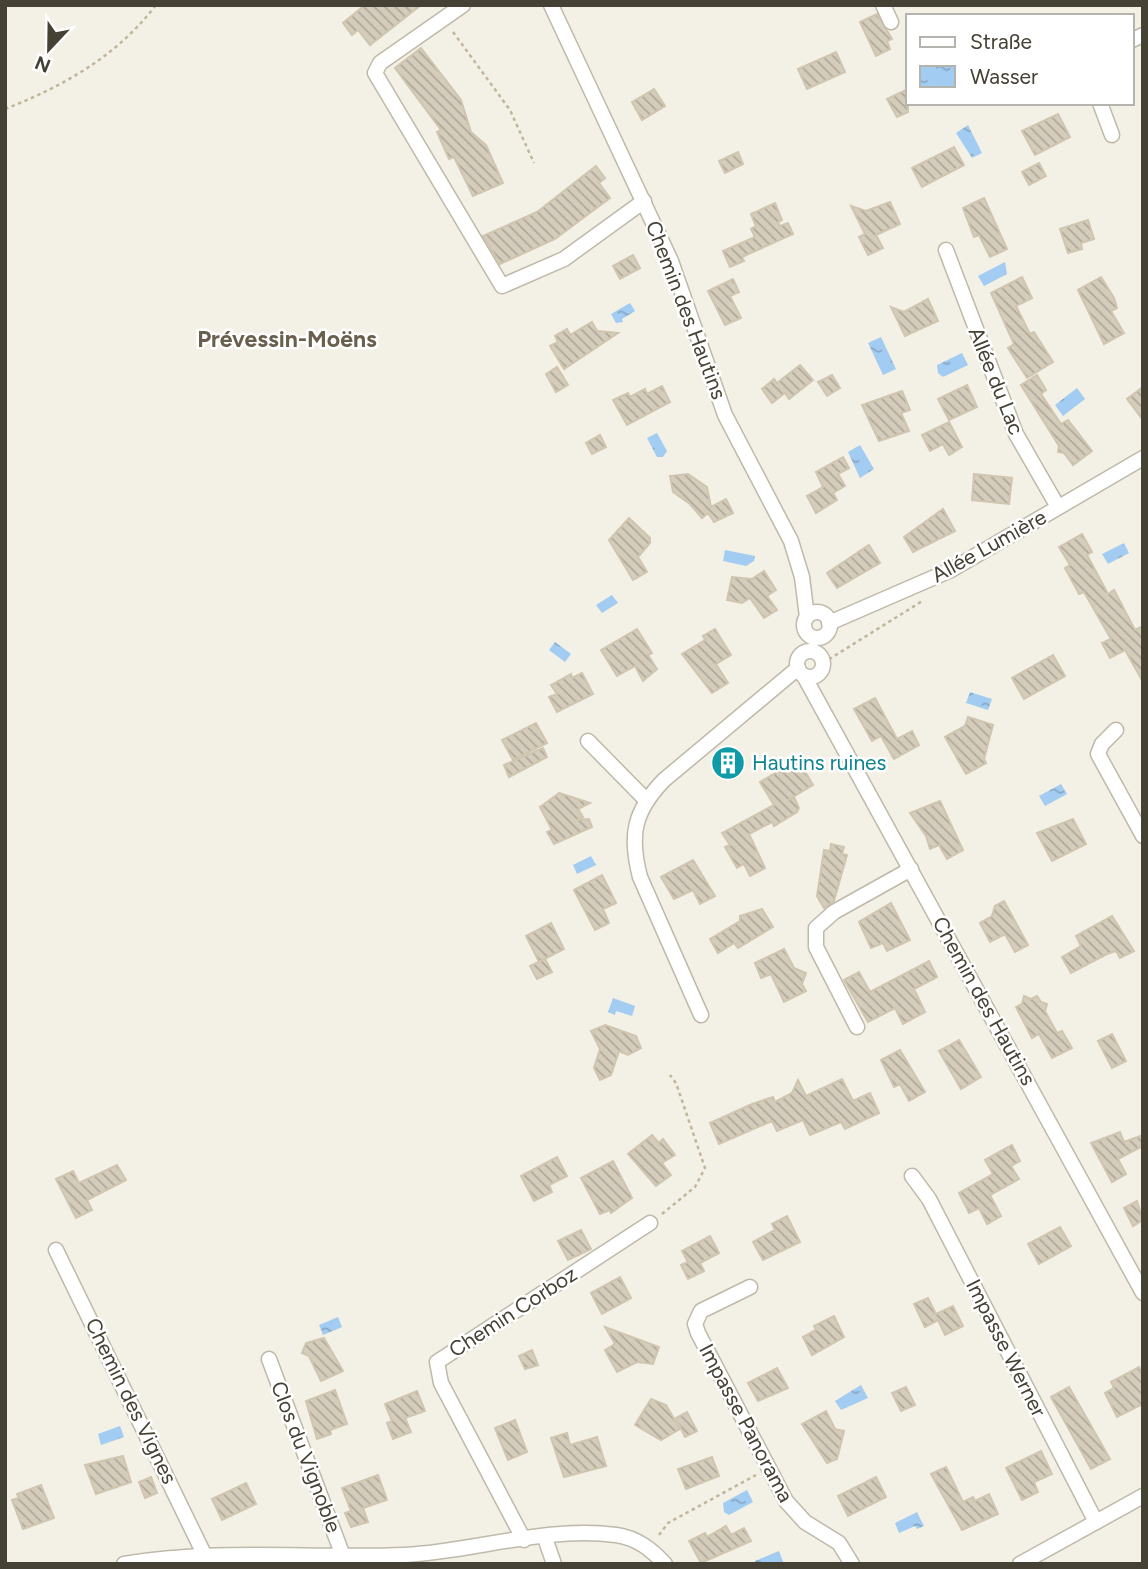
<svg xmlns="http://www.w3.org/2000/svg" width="1148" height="1569" font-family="Figtree,sans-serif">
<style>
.water{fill:url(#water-ripples)}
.building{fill:url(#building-back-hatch);stroke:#d0c5af;stroke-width:2}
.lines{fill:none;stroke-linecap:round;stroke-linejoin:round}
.minor-casing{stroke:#bfb9a9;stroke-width:17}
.path{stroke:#c1b69a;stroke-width:2.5;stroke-dasharray:3.5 3.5;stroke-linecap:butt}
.minor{stroke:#fff;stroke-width:14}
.labels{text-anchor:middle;stroke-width:5;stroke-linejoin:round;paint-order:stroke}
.street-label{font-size:21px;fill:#464135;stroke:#fff}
.culture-label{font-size:21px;fill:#0d838f;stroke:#fff;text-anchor:start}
.neighbourhood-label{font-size:23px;font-weight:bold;fill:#695f4d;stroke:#fff}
</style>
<defs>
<pattern id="water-ripples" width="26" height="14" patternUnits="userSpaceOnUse" patternTransform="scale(1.75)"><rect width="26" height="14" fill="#a2ccf1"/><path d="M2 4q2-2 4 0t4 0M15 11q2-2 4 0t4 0" fill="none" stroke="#86a7c4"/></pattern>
<pattern id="building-back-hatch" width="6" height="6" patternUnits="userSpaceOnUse" patternTransform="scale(1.75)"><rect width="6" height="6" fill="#d5cdbc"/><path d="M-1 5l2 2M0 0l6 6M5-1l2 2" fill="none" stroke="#afa89a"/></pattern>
</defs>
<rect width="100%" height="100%" fill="#f3f0e6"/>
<g class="water">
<path d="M968 125 982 153 972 158 956 133Z"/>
<path d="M1005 262 1007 274 984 286 978 276Z"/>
<path d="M630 303 635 311 622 319 623 322 616 323 611 314Z"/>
<path d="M881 337 896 369 883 375 868 343Z"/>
<path d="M962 353 968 365 943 377 938 373 937 365Z"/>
<path d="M1077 388 1085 399 1063 416 1055 405Z"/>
<path d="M657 433 667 451 663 457H657L647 438Z"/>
<path d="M860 445 874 469 860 478 848 452Z"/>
<path d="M1124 543 1129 553 1108 564 1102 554Z"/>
<path d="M725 550 755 556 754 561 746 566 723 561Z"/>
<path d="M612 595 618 603 602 613 596 605Z"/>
<path d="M555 642 571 654 565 662 549 650Z"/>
<path d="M970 692 992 699 988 710 966 703Z"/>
<path d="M1061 784 1067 794 1045 806 1039 796Z"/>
<path d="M591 856 596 865 577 874 573 865Z"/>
<path d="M613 998 635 1006 632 1016 616 1011 615 1015 608 1012Z"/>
<path d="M338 1317 342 1327 323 1335 319 1325Z"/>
<path d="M861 1385 868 1398 841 1410 835 1401Z"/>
<path d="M120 1426 124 1437 101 1445 98 1434Z"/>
<path d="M747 1490 753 1502 729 1515 724 1512 723 1503Z"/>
<path d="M917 1512 924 1526 917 1529 915 1526 899 1533 895 1523Z"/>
<path d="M779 1551 784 1564H755V1561Z"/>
</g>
<g class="building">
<path d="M365 5H421L370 45 358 30 352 35 343 23Z"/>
<path d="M877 14 892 39 887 41 890 49 876 56 860 22Z"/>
<path d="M421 48 461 100 471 132 486 145 503 183 473 196 454 157 449 159 437 132 441 130 395 68Z"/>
<path d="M836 52 845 72 807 89 798 69Z"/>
<path d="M654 89 665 106 642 120 632 102Z"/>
<path d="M908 89V112L897 117 887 99Z"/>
<path d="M1058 114 1070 137 1035 155 1022 131Z"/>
<path d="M954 147 964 165 922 187 912 168Z"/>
<path d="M738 152 743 164 725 173 719 161Z"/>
<path d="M1039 163 1046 176 1029 185 1022 172Z"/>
<path d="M596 166 605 178 599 183 610 198 555 239 500 264 483 236 537 212Z"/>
<path d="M984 198 1007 249 990 257 979 235 974 237 963 208Z"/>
<path d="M890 202 900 224 876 235 883 248 868 255 859 237 865 234 851 206 866 211Z"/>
<path d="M775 203 782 220 778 222 780 226 788 223 793 234 742 257 744 261 730 267 723 251 755 237 751 229 756 226 751 214Z"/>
<path d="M1088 220 1094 239 1081 243 1082 249 1068 253 1060 229Z"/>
<path d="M633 255 640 268 620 279 613 266Z"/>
<path d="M1022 277 1032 298 1016 306 1030 334 1034 332 1053 362 1027 378 1008 348 1014 344 991 293Z"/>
<path d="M1101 277 1114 298 1117 308 1111 311 1124 333 1104 344 1078 290Z"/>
<path d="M733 279 739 292 730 296 741 318 725 325 708 291Z"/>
<path d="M928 299 938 321 905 336 891 307 904 312Z"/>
<path d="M592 322 597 331 618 333 564 369 550 346 558 342 555 336 567 329 570 335Z"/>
<path d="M800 365 813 380 789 399 785 393 772 403 762 389 774 379 777 383Z"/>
<path d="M557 367 568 385 556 392 546 374Z"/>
<path d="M832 375 840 388 827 396 818 382Z"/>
<path d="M1037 375 1046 390 1041 394 1061 424 1068 420 1092 451 1073 465 1064 453 1058 452 1059 446 1021 385Z"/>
<path d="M967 385 977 407 949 420 938 399Z"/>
<path d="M662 386 670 402 627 425 613 400 628 393 630 397 645 389 647 394Z"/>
<path d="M1143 387V420L1127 399Z"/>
<path d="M902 391 910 410 901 413 909 431 879 441 862 405Z"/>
<path d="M949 422 962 447 949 455 943 444 930 451 922 435Z"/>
<path d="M600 435 606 447 592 454 586 443Z"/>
<path d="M843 457 849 468 838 474 845 486 833 493 837 500 816 513 807 496 823 487 816 472Z"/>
<path d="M688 474 707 487 711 507 726 499 733 513 714 522 708 513 702 518 690 504 673 492 670 476Z"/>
<path d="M974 474 1012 478 1009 504 972 500Z"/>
<path d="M943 509 955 531 913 552 904 537Z"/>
<path d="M629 518 650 538V543L638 557 647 572 633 580 609 540Z"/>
<path d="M1082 534 1092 552 1087 555 1108 594 1114 590 1135 630 1143 626V682L1125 650 1110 658 1102 643 1111 639 1084 592 1079 594 1065 568 1070 565 1059 547Z"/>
<path d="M869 545 880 563 837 588 827 573Z"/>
<path d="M764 571 776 590 767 596 777 610 764 618 750 598 742 603 727 600 732 577 752 579Z"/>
<path d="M637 629 652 653 648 655 657 669 643 681 635 666 617 676 601 650Z"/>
<path d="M715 629 731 655 716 664 728 683 712 693 682 654 705 640 703 636Z"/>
<path d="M1053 655 1065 676 1024 699 1012 678Z"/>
<path d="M582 673 593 694 557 712 549 697 557 694 551 685 571 674 572 678Z"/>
<path d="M875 698 897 739 912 731 919 745 894 759 881 736 872 741 854 709Z"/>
<path d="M968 717 993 725 984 759 986 763 966 774 945 737 965 726Z"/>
<path d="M536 723 547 743 513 760 502 740Z"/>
<path d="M543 748 547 757 509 777 504 765Z"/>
<path d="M798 760 813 785 788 800 794 797 799 808 797 812 774 826 772 822 749 834 765 868 750 876 744 864 737 868 725 847 730 845 722 833 774 805 760 782Z"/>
<path d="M559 793 590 803 578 809 583 817 577 820 589 819 592 827 554 844 547 832 552 830 540 807Z"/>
<path d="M940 801 963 850 947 859 939 845 930 849 926 836 910 813Z"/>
<path d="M1073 819 1086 844 1052 861 1037 833Z"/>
<path d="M831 844 844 847 842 854 847 855 834 901 824 908 817 896 824 850 830 851Z"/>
<path d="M693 860 715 896 700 904 693 890 674 899 661 877Z"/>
<path d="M602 875 616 903 603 909 609 923 595 930 574 890Z"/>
<path d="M1004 901 1028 945 1015 952 1005 934 990 942 980 923 992 916 995 906Z"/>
<path d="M891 903 910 940 887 951 883 943 871 948 859 922Z"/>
<path d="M762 909 773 927 738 948 734 943 718 953 710 939 740 921V916Z"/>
<path d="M1112 916 1134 951 1120 958 1116 951 1107 954 1071 973 1062 957 1081 946 1076 936Z"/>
<path d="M551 923 564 949 539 962 526 936Z"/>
<path d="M784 949 794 968 806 973 802 984 806 991 784 1002 771 974 761 978 755 963Z"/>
<path d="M545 959 552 972 537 979 530 966Z"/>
<path d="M929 961 937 977 914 989 925 1012 903 1024 895 1008 868 1022 844 980 859 972 870 992Z"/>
<path d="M1024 996 1031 999 1037 996 1041 1002 1047 1004 1045 1011 1057 1033 1062 1031 1072 1048 1052 1058 1039 1034 1032 1038 1016 1007 1022 1004Z"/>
<path d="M605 1025 636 1036 641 1048 628 1055 619 1051 611 1075 600 1080 594 1068 600 1049 591 1031Z"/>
<path d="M1112 1034 1126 1061 1112 1068 1098 1041Z"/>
<path d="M959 1040 981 1077 961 1089 939 1051Z"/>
<path d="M900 1050 925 1092 909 1101 900 1084 894 1087 881 1060Z"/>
<path d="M842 1079 853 1101 870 1093 879 1113 845 1129 841 1122 810 1135 803 1120 777 1131 772 1121 719 1144 710 1123 752 1104 773 1097 775 1102 792 1093 798 1080 806 1096Z"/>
<path d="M1120 1132 1124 1142 1143 1135V1146L1118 1159 1126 1174 1112 1182 1091 1143Z"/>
<path d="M652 1135 659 1143 663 1139 675 1155 662 1163 671 1175 656 1186 628 1154Z"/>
<path d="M1012 1145 1020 1161 1011 1166 1019 1179 990 1195 1001 1216 987 1224 979 1208 969 1213 959 1193 993 1174 985 1160Z"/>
<path d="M557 1157 567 1176 549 1185 552 1192 534 1201 521 1176Z"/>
<path d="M613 1161 632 1198 611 1213 610 1210 600 1214 581 1178Z"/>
<path d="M117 1165 126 1180 87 1200 92 1210 76 1218 56 1179 73 1171 79 1183Z"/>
<path d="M1137 1201 1143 1220 1133 1226 1124 1208Z"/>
<path d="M787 1216 800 1242 763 1260 753 1242 775 1230 772 1224Z"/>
<path d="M1060 1227 1071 1246 1039 1264 1028 1244Z"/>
<path d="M581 1230 591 1249 568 1260 558 1241Z"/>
<path d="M710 1236 719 1253 700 1263 704 1271 688 1279 681 1265 688 1262 682 1251Z"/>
<path d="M620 1277 631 1298 602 1314 591 1293Z"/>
<path d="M928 1298 936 1314 953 1306 963 1326 945 1335 938 1320 925 1327 914 1304Z"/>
<path d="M834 1316 844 1337 812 1355 803 1337 816 1330 814 1326Z"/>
<path d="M605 1327 659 1347 653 1364 637 1362 617 1372 605 1350 615 1344Z"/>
<path d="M324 1338 343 1371 321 1381 309 1356 302 1353 306 1343Z"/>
<path d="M532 1350 538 1365 525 1369 519 1356Z"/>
<path d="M1139 1367 1143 1375V1404L1117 1417 1105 1393 1114 1388 1111 1382Z"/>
<path d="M777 1368 788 1388 758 1401 748 1383Z"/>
<path d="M906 1387 915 1405 901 1411 892 1393Z"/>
<path d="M1069 1387 1110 1459 1091 1469 1051 1397Z"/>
<path d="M335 1390 347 1424 330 1430 331 1434 317 1439 306 1401Z"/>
<path d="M417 1391 425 1411 405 1418 411 1432 393 1439 387 1423 392 1421 385 1404Z"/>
<path d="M651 1399 666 1405 680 1429 661 1440 635 1425Z"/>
<path d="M826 1411 835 1429 844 1431 837 1459 827 1463 802 1424Z"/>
<path d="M687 1412 697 1431 685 1437 676 1418Z"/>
<path d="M515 1420 527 1452 508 1460 495 1428Z"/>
<path d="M567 1433 570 1445 597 1437 606 1466 564 1477 551 1438Z"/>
<path d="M1041 1451 1052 1474 1034 1482 1038 1492 1022 1500 1006 1468Z"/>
<path d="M123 1456 131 1482 96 1494 85 1465Z"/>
<path d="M712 1457 719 1476 686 1489 678 1469Z"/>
<path d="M946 1467 963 1502 973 1497 975 1501 989 1494 998 1514 962 1530 931 1474Z"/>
<path d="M378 1475 387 1500 363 1508 368 1522 351 1527 345 1513 351 1511 342 1488Z"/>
<path d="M151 1477 157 1493 145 1498 139 1482Z"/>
<path d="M876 1477 886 1497 848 1516 838 1496Z"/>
<path d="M246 1483 256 1504 222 1520 212 1499Z"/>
<path d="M41 1485 54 1518 23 1529 12 1500 19 1498 17 1494Z"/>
<path d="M726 1526 731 1535 744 1528 751 1541 701 1563 689 1541 705 1533 707 1537Z"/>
</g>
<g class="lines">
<g class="minor-casing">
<g id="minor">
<path d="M463 5 380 63 375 73 502 286 564 259 644 201"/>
<path d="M551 5 671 261 725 415 791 541 802 577 807 617"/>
<path d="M883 5 891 22"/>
<path d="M1132 40 1143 35"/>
<path d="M1100 103 1112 135"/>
<path d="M946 250 1016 434 1058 507"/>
<circle cx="817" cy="625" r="13"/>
<path d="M829 623 951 570 1143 458"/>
<circle cx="810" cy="664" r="13"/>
<path d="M804 676 1143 1293"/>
<path d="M1116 730 1102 744 1098 754 1143 836"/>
<path d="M588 741 646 800"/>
<path d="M701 1015 640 877C629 835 634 811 664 780L798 668"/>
<path d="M857 1027 816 947V928L834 912 911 869"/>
<path d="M912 1176 929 1199 1096 1522"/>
<path d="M56 1250 204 1554"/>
<path d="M750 1287 701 1311 695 1324 698 1333 786 1501 805 1522 839 1543 852 1564"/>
<path d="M269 1359 343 1556"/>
<path d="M545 1538 554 1564"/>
<path d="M524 1540 441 1383 437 1362 650 1223"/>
<path d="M124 1564C217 1548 311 1559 405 1555 475 1551 546 1526 616 1535 637 1538 651 1549 665 1564"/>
<path d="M1020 1564 1143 1496"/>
</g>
</g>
<g class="path">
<path d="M453 32 510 110 534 163"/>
<path d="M5 109C64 86 117 56 156 5"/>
<path d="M823 663 924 600"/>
<path d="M662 1214 695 1187 705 1168 676 1083 670 1075"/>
<path d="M659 1535 668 1523 756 1475"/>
</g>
<use href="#minor" class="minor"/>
</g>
<defs>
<g id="building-disc" transform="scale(1.75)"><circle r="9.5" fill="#0f9aa8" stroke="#fff"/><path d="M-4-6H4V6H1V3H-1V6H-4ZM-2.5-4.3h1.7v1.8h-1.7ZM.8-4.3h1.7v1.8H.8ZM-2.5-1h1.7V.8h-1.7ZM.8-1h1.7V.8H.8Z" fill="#fff"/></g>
</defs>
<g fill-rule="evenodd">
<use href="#building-disc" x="728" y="763"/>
</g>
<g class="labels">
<g class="street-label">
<text transform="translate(686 310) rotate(69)" y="7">Chemin des Hautins</text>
<text transform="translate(996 381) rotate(68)" y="7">Allée du Lac</text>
<text transform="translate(989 546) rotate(-29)" y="7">Allée Lumière</text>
<text transform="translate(984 1001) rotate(61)" y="7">Chemin des Hautins</text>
<text transform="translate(513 1312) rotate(-33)" y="7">Chemin Corboz</text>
<text transform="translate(1006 1348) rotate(63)" y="7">Impasse Werner</text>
<text transform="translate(131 1401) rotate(64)" y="7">Chemin des Vignes</text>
<text transform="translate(746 1423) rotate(62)" y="7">Impasse Panorama</text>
<text transform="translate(306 1457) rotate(69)" y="7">Clos du Vignoble</text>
</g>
<g class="culture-label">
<text x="752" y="770">Hautins ruines</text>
</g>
<g class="neighbourhood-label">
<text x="287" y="347">Prévessin-Moëns</text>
</g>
</g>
<rect width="1148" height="1569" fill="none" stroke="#464135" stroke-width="14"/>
<rect x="906" y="14" width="228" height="91" fill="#ffffff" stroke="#b5b3ae" stroke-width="2"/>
<rect x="920" y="37" width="35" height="10" fill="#ffffff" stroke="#b5b3ae" stroke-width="2"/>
<text x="970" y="49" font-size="21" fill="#464135">Straße</text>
<rect x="920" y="66" width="35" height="21" fill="url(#water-ripples)" stroke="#b5b3ae" stroke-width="2"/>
<text x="970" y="84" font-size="21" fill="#464135">Wasser</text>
<g transform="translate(49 49) rotate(202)" stroke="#ffffff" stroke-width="5" paint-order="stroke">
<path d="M0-5L12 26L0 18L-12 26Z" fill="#464135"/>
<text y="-10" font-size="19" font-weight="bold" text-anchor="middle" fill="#464135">N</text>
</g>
</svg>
